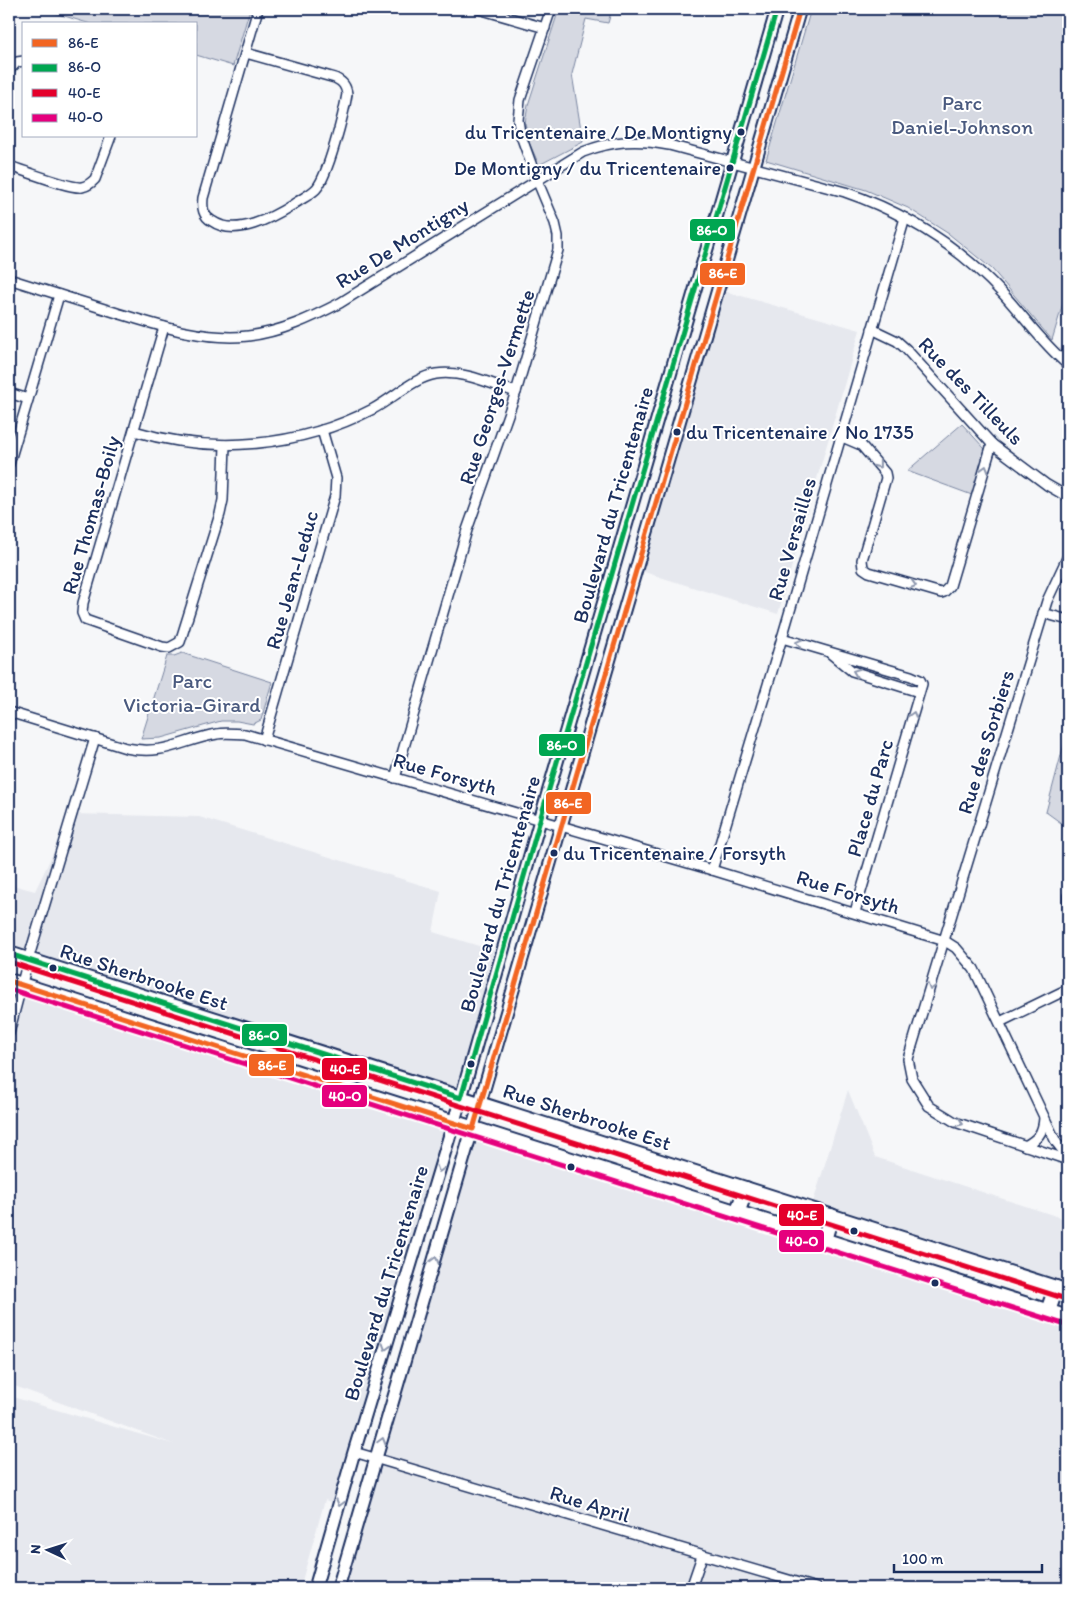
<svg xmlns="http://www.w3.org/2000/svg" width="1077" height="1597" font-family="Itim,sans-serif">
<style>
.built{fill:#e6e8ee}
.green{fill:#d6d9e2;stroke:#7884a0}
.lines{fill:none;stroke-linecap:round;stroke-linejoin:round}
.minor-casing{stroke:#1b2f5e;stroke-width:12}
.tertiary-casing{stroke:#1b2f5e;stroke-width:15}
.primary-casing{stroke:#1b2f5e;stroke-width:18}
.minor{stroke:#fff;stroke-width:9}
.tertiary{stroke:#fff;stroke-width:11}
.primary{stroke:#fff;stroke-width:14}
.bus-1-casing{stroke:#fff;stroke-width:9}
.bus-2-casing{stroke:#fff;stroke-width:9}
.bus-3-casing{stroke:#fff;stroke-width:9}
.bus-4-casing{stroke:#fff;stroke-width:9}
.bus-1{stroke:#f26522;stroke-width:5}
.bus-2{stroke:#00a651;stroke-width:5}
.bus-3{stroke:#e4002b;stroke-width:5}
.bus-4{stroke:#e5007d;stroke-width:5}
.oneway{stroke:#8d97ae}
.bus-dot{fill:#1b2f5e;stroke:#fff;stroke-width:2}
.labels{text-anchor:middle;stroke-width:4;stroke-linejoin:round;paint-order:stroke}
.bus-label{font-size:20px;fill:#1b2f5e;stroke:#fff;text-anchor:end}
.park-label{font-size:21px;fill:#4a5a7f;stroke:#fff}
.street-label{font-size:21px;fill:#1b2f5e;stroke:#fff}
.line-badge{stroke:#fff;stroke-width:2}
.badge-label{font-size:14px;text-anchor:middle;font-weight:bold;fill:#fff}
</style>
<rect width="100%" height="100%" fill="#f6f7f9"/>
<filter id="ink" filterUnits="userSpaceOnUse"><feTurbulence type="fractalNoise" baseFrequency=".02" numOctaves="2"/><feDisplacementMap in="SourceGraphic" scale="10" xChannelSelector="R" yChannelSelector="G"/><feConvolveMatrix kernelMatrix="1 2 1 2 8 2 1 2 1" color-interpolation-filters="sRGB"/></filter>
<g filter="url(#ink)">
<g class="built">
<path d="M724 291 860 330 778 614 641 571Z"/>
<path d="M72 814 199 817 441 891 433 932 502 953 461 1098 9 956V884L35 891Z"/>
<path d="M9 981 454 1123 339 1505 325 1500 300 1588H9V1396L173 1444 9 1384Z"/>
<path d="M848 1090 875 1157 1068 1220V1292L811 1209Z"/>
<path d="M473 1129 1068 1318V1588H338Z"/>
</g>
<g class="green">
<path d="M41 9H250L233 66 196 55V24H91Z"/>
<path d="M559 9H612L608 23 586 19 572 74 583 142 539 165 528 140 525 123 528 105Z"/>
<path d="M811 9H1068V287L1052 340 992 269 949 234 908 208 866 190 766 160Z"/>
<path d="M962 424 985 449 972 495 907 471Z"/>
<path d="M182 653 272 682 261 720 253 724 237 721H221L161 738 141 739 167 656H174Z"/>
<path d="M1068 729V828L1046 812Z"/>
</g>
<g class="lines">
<g class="minor-casing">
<g id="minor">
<path d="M479 9 545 28"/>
<path d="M246 53 335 78C343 82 346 86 347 94 344 113 328 176 316 189 310 195 301 199 294 204 273 217 236 238 212 221 203 216 202 208 203 198L258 9"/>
<path d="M9 70 17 62 24 61"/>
<path d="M9 166C23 170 70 189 82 187 88 186 91 183 95 179L111 136"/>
<path d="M9 279C44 290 79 301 114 312 157 325 202 341 248 336 281 332 311 318 340 303L583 152C614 140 637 139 669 145L845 192C906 213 960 247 1004 295 1026 319 1043 344 1068 365"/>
<path d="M164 327 83 603 82 613 85 620 162 647 169 648 180 642 220 514 223 500 225 445"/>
<path d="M872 329 897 341 906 349 992 444 1047 485 1068 497"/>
<path d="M9 393 28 399"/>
<path d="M134 431C213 455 300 447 373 409 392 399 415 377 436 374 463 370 491 384 516 392"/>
<path d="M840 436 861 445 885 473 886 478 862 560 863 568 869 572 941 593 944 592 950 586 992 444"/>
<path d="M9 464 59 295"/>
<path d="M1068 556 1047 601 908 1059 912 1079 929 1106 955 1122 1068 1160"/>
<path d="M1043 613 1068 620"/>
<path d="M782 638 911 676 920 680 922 684 855 912"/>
<path d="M830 653 852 671 919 692"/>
<path d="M9 712 126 748C166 756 181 740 217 734 226 732 236 734 245 734L712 870 945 941 956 948 974 969 1056 1142 1068 1157"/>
<path d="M264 740 335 496 336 478 322 430"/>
<path d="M395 778 467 530 516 392 558 250V236L555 223 537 180 520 133 518 120 520 100 551 9"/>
<path d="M712 870 782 638 905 218"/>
<path d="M1068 896V912"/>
<path d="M1000 1022 1068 989"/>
<path d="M9 1033 28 960 95 738"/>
<path d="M1025 1146C1038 1139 1043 1133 1044 1118"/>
<path d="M354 1452 816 1588"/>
<path d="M691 1588 702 1556"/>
</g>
</g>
<g class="tertiary-casing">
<g id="tertiary">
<path d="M315 1588 354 1452 461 1098 540 820 777 9"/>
<path d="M338 1588 800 9"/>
</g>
</g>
<g class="primary-casing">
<g id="primary">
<path d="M9 954 1068 1292"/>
<path d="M9 981 1068 1318"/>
<path d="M737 1213 746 1189"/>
<path d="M824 1240 831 1216"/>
<path d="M1048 1311 1056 1288"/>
</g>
</g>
<use href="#minor" class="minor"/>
<use href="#tertiary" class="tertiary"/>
<use href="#primary" class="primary"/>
<g class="bus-1-casing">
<path id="bus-1" d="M9 981 473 1129 800 9"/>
</g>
<g class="bus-2-casing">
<path id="bus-2" d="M9 954 461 1098 540 820 777 9"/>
</g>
<g class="bus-3-casing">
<path id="bus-3" d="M9 962 1066 1299"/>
</g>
<g class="bus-4-casing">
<path id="bus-4" d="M9 989 1066 1325"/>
</g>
<use href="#bus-1" class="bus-1"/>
<use href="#bus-2" class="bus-2"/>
<use href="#bus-3" class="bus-3"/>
<use href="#bus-4" class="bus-4"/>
</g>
<defs><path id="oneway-chevron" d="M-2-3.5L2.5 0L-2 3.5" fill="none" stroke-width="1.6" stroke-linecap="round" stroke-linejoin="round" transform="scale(1.25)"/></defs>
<g class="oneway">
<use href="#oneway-chevron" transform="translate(878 465) rotate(52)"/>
<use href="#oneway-chevron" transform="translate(985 469) rotate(-73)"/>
<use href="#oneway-chevron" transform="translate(913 585) rotate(17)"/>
<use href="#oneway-chevron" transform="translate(799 643) rotate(-165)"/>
<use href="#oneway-chevron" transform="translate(856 672) rotate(-159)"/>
<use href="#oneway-chevron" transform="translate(913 715) rotate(-74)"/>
<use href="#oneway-chevron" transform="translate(931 987) rotate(107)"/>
<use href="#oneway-chevron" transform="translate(960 1123) rotate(22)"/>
<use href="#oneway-chevron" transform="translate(440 1169) rotate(107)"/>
<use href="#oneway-chevron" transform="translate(435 1260) rotate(-74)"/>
<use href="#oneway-chevron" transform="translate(386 1347) rotate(107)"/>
<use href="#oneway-chevron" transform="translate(382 1441) rotate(-74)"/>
<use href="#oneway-chevron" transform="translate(340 1503) rotate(106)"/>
</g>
</g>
<g class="bus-dot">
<circle cx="741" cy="132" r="4.5"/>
<circle cx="730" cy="168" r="4.5"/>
<circle cx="677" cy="432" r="4.5"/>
<circle cx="554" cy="853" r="4.5"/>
<circle cx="53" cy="968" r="4.5"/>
<circle cx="471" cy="1064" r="4.5"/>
<circle cx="571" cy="1167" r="4.5"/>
<circle cx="854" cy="1231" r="4.5"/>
<circle cx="935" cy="1283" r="4.5"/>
</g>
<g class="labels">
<g class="bus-label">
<text x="732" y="139">du Tricentenaire / De Montigny</text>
<text x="721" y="175">De Montigny / du Tricentenaire</text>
<text x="686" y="439" text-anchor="start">du Tricentenaire / No 1735</text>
<text x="563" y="860" text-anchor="start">du Tricentenaire / Forsyth</text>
</g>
<g class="park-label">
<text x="962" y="110">Parc<tspan x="962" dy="24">Daniel-Johnson</tspan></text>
<text x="192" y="688">Parc<tspan x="192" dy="24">Victoria-Girard</tspan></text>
</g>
<g class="street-label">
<text transform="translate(402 243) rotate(-32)" y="7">Rue De Montigny</text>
<text transform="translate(497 387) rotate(-72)" y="7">Rue Georges-Vermette</text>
<text transform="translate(971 391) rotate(46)" y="7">Rue des Tilleuls</text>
<text transform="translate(613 505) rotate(-74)" y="7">Boulevard du Tricentenaire</text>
<text transform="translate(91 515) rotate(-74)" y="7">Rue Thomas-Boily</text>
<text transform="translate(792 539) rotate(-74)" y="7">Rue Versailles</text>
<text transform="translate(292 580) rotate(-74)" y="7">Rue Jean-Leduc</text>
<text transform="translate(986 742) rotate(-73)" y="7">Rue des Sorbiers</text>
<text transform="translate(445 774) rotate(16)" y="7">Rue Forsyth</text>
<text transform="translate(870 798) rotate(-74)" y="7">Place du Parc</text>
<text transform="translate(848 892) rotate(17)" y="7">Rue Forsyth</text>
<text transform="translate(500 894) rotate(-74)" y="7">Boulevard du Tricentenaire</text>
<text transform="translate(144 977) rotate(18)" y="7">Rue Sherbrooke Est</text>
<text transform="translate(587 1117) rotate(18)" y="7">Rue Sherbrooke Est</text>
<text transform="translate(386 1283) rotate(-73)" y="7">Boulevard du Tricentenaire</text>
<text transform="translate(590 1504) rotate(17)" y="7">Rue April</text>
</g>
</g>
<g class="line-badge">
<rect x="689" y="218" width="47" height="24" rx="5" fill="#00a651"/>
<rect x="699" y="262" width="47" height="24" rx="5" fill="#f26522"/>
<rect x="538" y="733" width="48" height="24" rx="5" fill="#00a651"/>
<rect x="545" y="791" width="47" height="24" rx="5" fill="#f26522"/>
<rect x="241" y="1023" width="47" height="24" rx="5" fill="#00a651"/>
<rect x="248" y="1053" width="47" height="24" rx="5" fill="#f26522"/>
<rect x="321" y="1057" width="47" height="24" rx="5" fill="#e4002b"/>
<rect x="321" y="1084" width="47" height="24" rx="5" fill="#e5007d"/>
<rect x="778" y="1203" width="47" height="24" rx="5" fill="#e4002b"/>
<rect x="778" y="1229" width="47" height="24" rx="5" fill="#e5007d"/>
</g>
<g class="badge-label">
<text x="712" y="235">86-O</text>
<text x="723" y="278">86-E</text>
<text x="562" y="750">86-O</text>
<text x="568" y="808">86-E</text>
<text x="264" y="1040">86-O</text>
<text x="272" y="1070">86-E</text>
<text x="345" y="1074">40-E</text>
<text x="345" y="1101">40-O</text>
<text x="802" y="1220">40-E</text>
<text x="802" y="1246">40-O</text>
</g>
<rect width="1077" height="1597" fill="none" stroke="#fff" stroke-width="30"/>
<rect x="15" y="15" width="1047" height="1567" fill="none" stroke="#1b2f5e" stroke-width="2" filter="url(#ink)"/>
<rect x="22" y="22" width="175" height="115" fill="#ffffff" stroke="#a4acbf"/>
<rect x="32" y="39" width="25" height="8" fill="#f26522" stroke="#a4acbf"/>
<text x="68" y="48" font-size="15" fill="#1b2f5e">86-E</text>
<rect x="32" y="64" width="25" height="8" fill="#00a651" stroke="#a4acbf"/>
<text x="68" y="72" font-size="15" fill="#1b2f5e">86-O</text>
<rect x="32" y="89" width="25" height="8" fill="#e4002b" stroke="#a4acbf"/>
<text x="68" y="98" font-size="15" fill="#1b2f5e">40-E</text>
<rect x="32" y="114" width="25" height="8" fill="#e5007d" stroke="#a4acbf"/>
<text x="68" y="122" font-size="15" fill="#1b2f5e">40-O</text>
<g transform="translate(48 1550) rotate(274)" stroke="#ffffff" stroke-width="4" paint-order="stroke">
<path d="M0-4L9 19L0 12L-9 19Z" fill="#1b2f5e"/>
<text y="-8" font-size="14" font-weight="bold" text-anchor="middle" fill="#1b2f5e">N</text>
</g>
<path d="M894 1564v8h148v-8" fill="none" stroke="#1b2f5e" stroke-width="2.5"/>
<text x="902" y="1564" font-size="15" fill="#1b2f5e" stroke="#ffffff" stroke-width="4" paint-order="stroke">100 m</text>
</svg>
